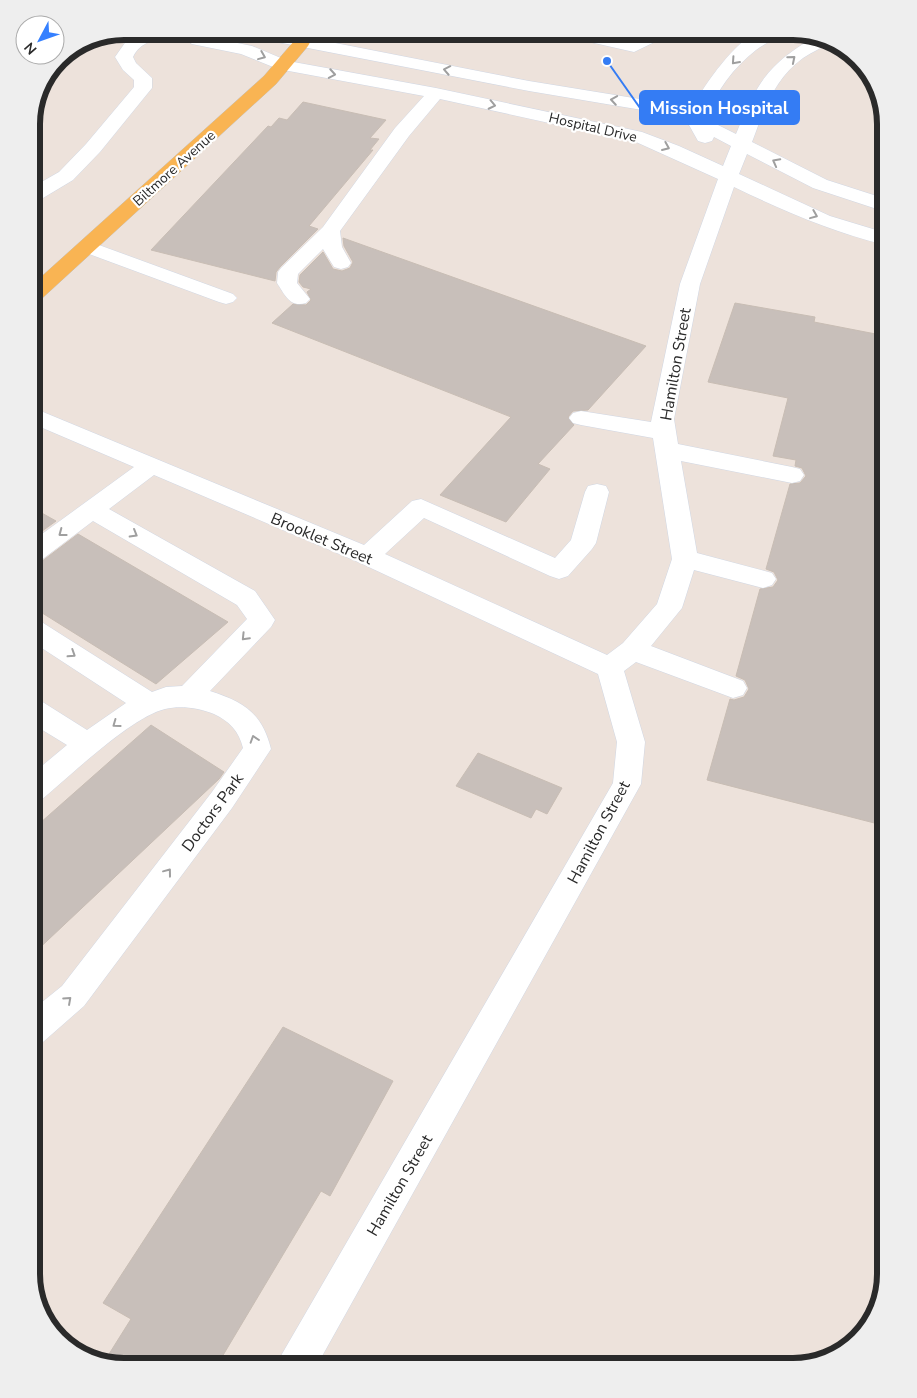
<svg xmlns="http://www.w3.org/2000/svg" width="917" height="1398" font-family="'Nunito Sans',sans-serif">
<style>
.building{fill:#c8bfba;stroke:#c8bdb4}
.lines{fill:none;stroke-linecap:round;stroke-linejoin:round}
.minor-casing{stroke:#d0d7e4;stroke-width:1}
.major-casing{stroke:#c3c3c3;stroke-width:1}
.minor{fill:#fff;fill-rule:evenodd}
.major{fill:#f9b453;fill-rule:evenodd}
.oneway{stroke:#9f9f9f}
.labels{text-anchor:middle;stroke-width:4.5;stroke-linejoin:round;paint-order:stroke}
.far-street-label{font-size:14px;fill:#2a2a2a;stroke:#fff}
.street-label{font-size:16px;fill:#2a2a2a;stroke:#fff}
.rim{fill:none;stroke:#2a2a2a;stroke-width:6}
.leader{fill:none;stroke:#347cf4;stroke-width:2}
.callout-dot{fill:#347cf4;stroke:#fff;stroke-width:2}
.callout{fill:#347cf4;stroke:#347cf4;stroke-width:2}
.callout-label{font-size:18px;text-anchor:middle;font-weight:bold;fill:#fff}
</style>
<rect width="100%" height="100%" fill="#ede2db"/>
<g class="building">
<path d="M303 102 386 120 370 138 379 139 370 150H373L309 226 318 229 280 267 276 272 275 281 151 250 268 126 271 127 279 118 287 120Z"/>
<path d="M343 238 646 346 588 410 573 411 568 417 574 425 538 464 550 469 506 522 440 495 511 417 272 323 293 304 306 305 311 300 307 292 311 289 303 287 299 282 300 275 323 252 333 269 342 271 350 268 353 262 344 246Z"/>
<path d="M735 303 815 317 814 322 886 336V826L707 780 730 699 734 700 744 697 749 689 745 680 736 676 760 589 773 587 778 580 774 572 766 569 790 484 800 483 806 476 802 468 795 466 796 460 773 456 788 398 708 382Z"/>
<path d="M31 507 56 521 31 539Z"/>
<path d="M78 534 228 622 156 684 31 606V566L41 562Z"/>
<path d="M151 725 224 772 219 779 31 956V831Z"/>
<path d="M478 753 562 788 547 814 536 809 531 818 456 786Z"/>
<path d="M283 1027 393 1081 330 1196 321 1191 216 1367H118L104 1362 131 1319 103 1303Z"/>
</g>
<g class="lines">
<g class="minor-casing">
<g id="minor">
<path d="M141 31H164C156 43 141 40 133 57L136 63 152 78V88L100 152 73 180 38 201 31 203V188L59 172 86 144 134 87V80L123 70 115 57 127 40Z"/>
<path d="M175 31H195L203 36 252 46 288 61 436 88 642 132 679 146 723 166 731 146 714 137 712 141 705 143 698 141 689 125 654 112 529 91 246 36 240 35 238 31H274L529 81 658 102 690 113C699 91 738 36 761 31 767 30 775 31 781 31 776 39 764 44 756 50 733 68 716 91 706 119L736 134C757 84 766 65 815 37L830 42C822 48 812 52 803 58 774 79 764 110 752 142L827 180 886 199V212L813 188 747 154 739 174 830 216 886 233V245C832 232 784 211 734 187L700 284 674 419 678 444 792 467 800 469 804 475 800 481 792 483 681 461 697 553 772 573 776 579 772 585 763 588 694 570 682 608 651 646 743 681 747 688 743 695 733 698 636 662 624 671 645 742 641 784 316 1367H276L282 1354 613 783 617 742 598 674 358 562 154 475 109 509 255 591 275 620 271 627 210 691C244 702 262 713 271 749L232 808 84 1006 43 1042 31 1046V1011L62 986 212 792 243 748C239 731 229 721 214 714 199 708 181 705 165 709 131 717 69 777 41 800L31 804V775L67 745 31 723V698L41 701 87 730 126 703 31 641V618L40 621 152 692 166 687 182 686 247 619 237 605 93 521 40 561 31 564V542L134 467 31 423V407L364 545 412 501 421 499 555 558 571 540 585 492 588 486 597 484 606 486 609 492 596 543 592 549 568 576 559 579 550 576 424 518 385 554 607 655 623 643 657 604 672 559 653 438 581 425 573 423 569 418 573 413 581 411 651 422 680 284 718 179 636 142 440 99 409 136 340 231 342 247 351 263 348 267 341 269 334 267 323 249 298 274 297 283 310 299 306 303C290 308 285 295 277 283L278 272 281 268 323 227 395 128 424 96 278 69 241 54 192 44Z"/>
<path d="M557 31H589L632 41 650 31H671L669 35 634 52 559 35Z"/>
<path d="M88 241 233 294 237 298 233 302 226 304 219 302 81 251 78 247 81 243Z"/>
</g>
</g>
<g class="major-casing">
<path id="major" d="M299 31H316L308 46 276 84 38 302 31 304V286L264 76 295 40Z"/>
</g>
<use href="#minor" class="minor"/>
<use href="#major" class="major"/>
</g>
<defs><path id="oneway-chevron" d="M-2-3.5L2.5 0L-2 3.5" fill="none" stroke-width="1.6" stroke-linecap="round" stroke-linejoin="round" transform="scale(1.25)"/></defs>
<g class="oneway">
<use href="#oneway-chevron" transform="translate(262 56) rotate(22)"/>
<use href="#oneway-chevron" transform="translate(792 59) rotate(-40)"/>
<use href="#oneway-chevron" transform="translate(735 61) rotate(132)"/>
<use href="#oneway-chevron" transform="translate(447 70) rotate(-169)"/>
<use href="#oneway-chevron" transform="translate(332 74) rotate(10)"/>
<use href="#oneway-chevron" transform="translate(614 100) rotate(-171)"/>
<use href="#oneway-chevron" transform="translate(492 105) rotate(12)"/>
<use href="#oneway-chevron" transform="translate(666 147) rotate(23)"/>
<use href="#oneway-chevron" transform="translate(776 162) rotate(-152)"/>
<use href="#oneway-chevron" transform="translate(814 215) rotate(22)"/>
<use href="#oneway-chevron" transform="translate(62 533) rotate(143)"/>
<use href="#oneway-chevron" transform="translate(134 534) rotate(30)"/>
<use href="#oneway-chevron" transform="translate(245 637) rotate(134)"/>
<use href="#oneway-chevron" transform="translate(72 654) rotate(33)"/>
<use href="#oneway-chevron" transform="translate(116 724) rotate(144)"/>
<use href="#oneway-chevron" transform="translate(254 739) rotate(-108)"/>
<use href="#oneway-chevron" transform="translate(168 872) rotate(-53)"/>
<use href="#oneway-chevron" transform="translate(68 1000) rotate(-42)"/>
</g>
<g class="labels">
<g class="far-street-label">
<text transform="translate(593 127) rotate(13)" y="5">Hospital Drive</text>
<text transform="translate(174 168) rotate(-42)" y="5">Biltmore Avenue</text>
</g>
<g class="street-label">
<text transform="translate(675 364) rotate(-80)" y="6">Hamilton Street</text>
<text transform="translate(322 538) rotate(23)" y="6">Brooklet Street</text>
<text transform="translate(212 812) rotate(-54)" y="6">Doctors Park</text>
<text transform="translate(598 832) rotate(-62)" y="6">Hamilton Street</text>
<text transform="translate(399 1185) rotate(-60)" y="6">Hamilton Street</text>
</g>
</g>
<path d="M0 0H917V1398H0ZM124 40H793A84 84 0 0 1 877 124V1274A84 84 0 0 1 793 1358H124A84 84 0 0 1 40 1274V124A84 84 0 0 1 124 40Z" fill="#eee" fill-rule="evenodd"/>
<path class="rim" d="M124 40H793A84 84 0 0 1 877 124V1274A84 84 0 0 1 793 1358H124A84 84 0 0 1 40 1274V124A84 84 0 0 1 124 40Z"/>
<path class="leader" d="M607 61L640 108"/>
<circle class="callout-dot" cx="607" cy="61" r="5"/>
<rect class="callout" x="640" y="91" width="159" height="33" rx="5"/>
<g class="callout-label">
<text x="719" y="114">Mission Hospital</text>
</g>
<g transform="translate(40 40) rotate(229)"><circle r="24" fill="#ffffff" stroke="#aaaaaa"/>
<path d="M0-4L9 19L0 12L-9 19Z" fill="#3580ff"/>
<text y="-8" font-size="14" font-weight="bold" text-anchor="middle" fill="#2a2a2a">N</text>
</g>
</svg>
